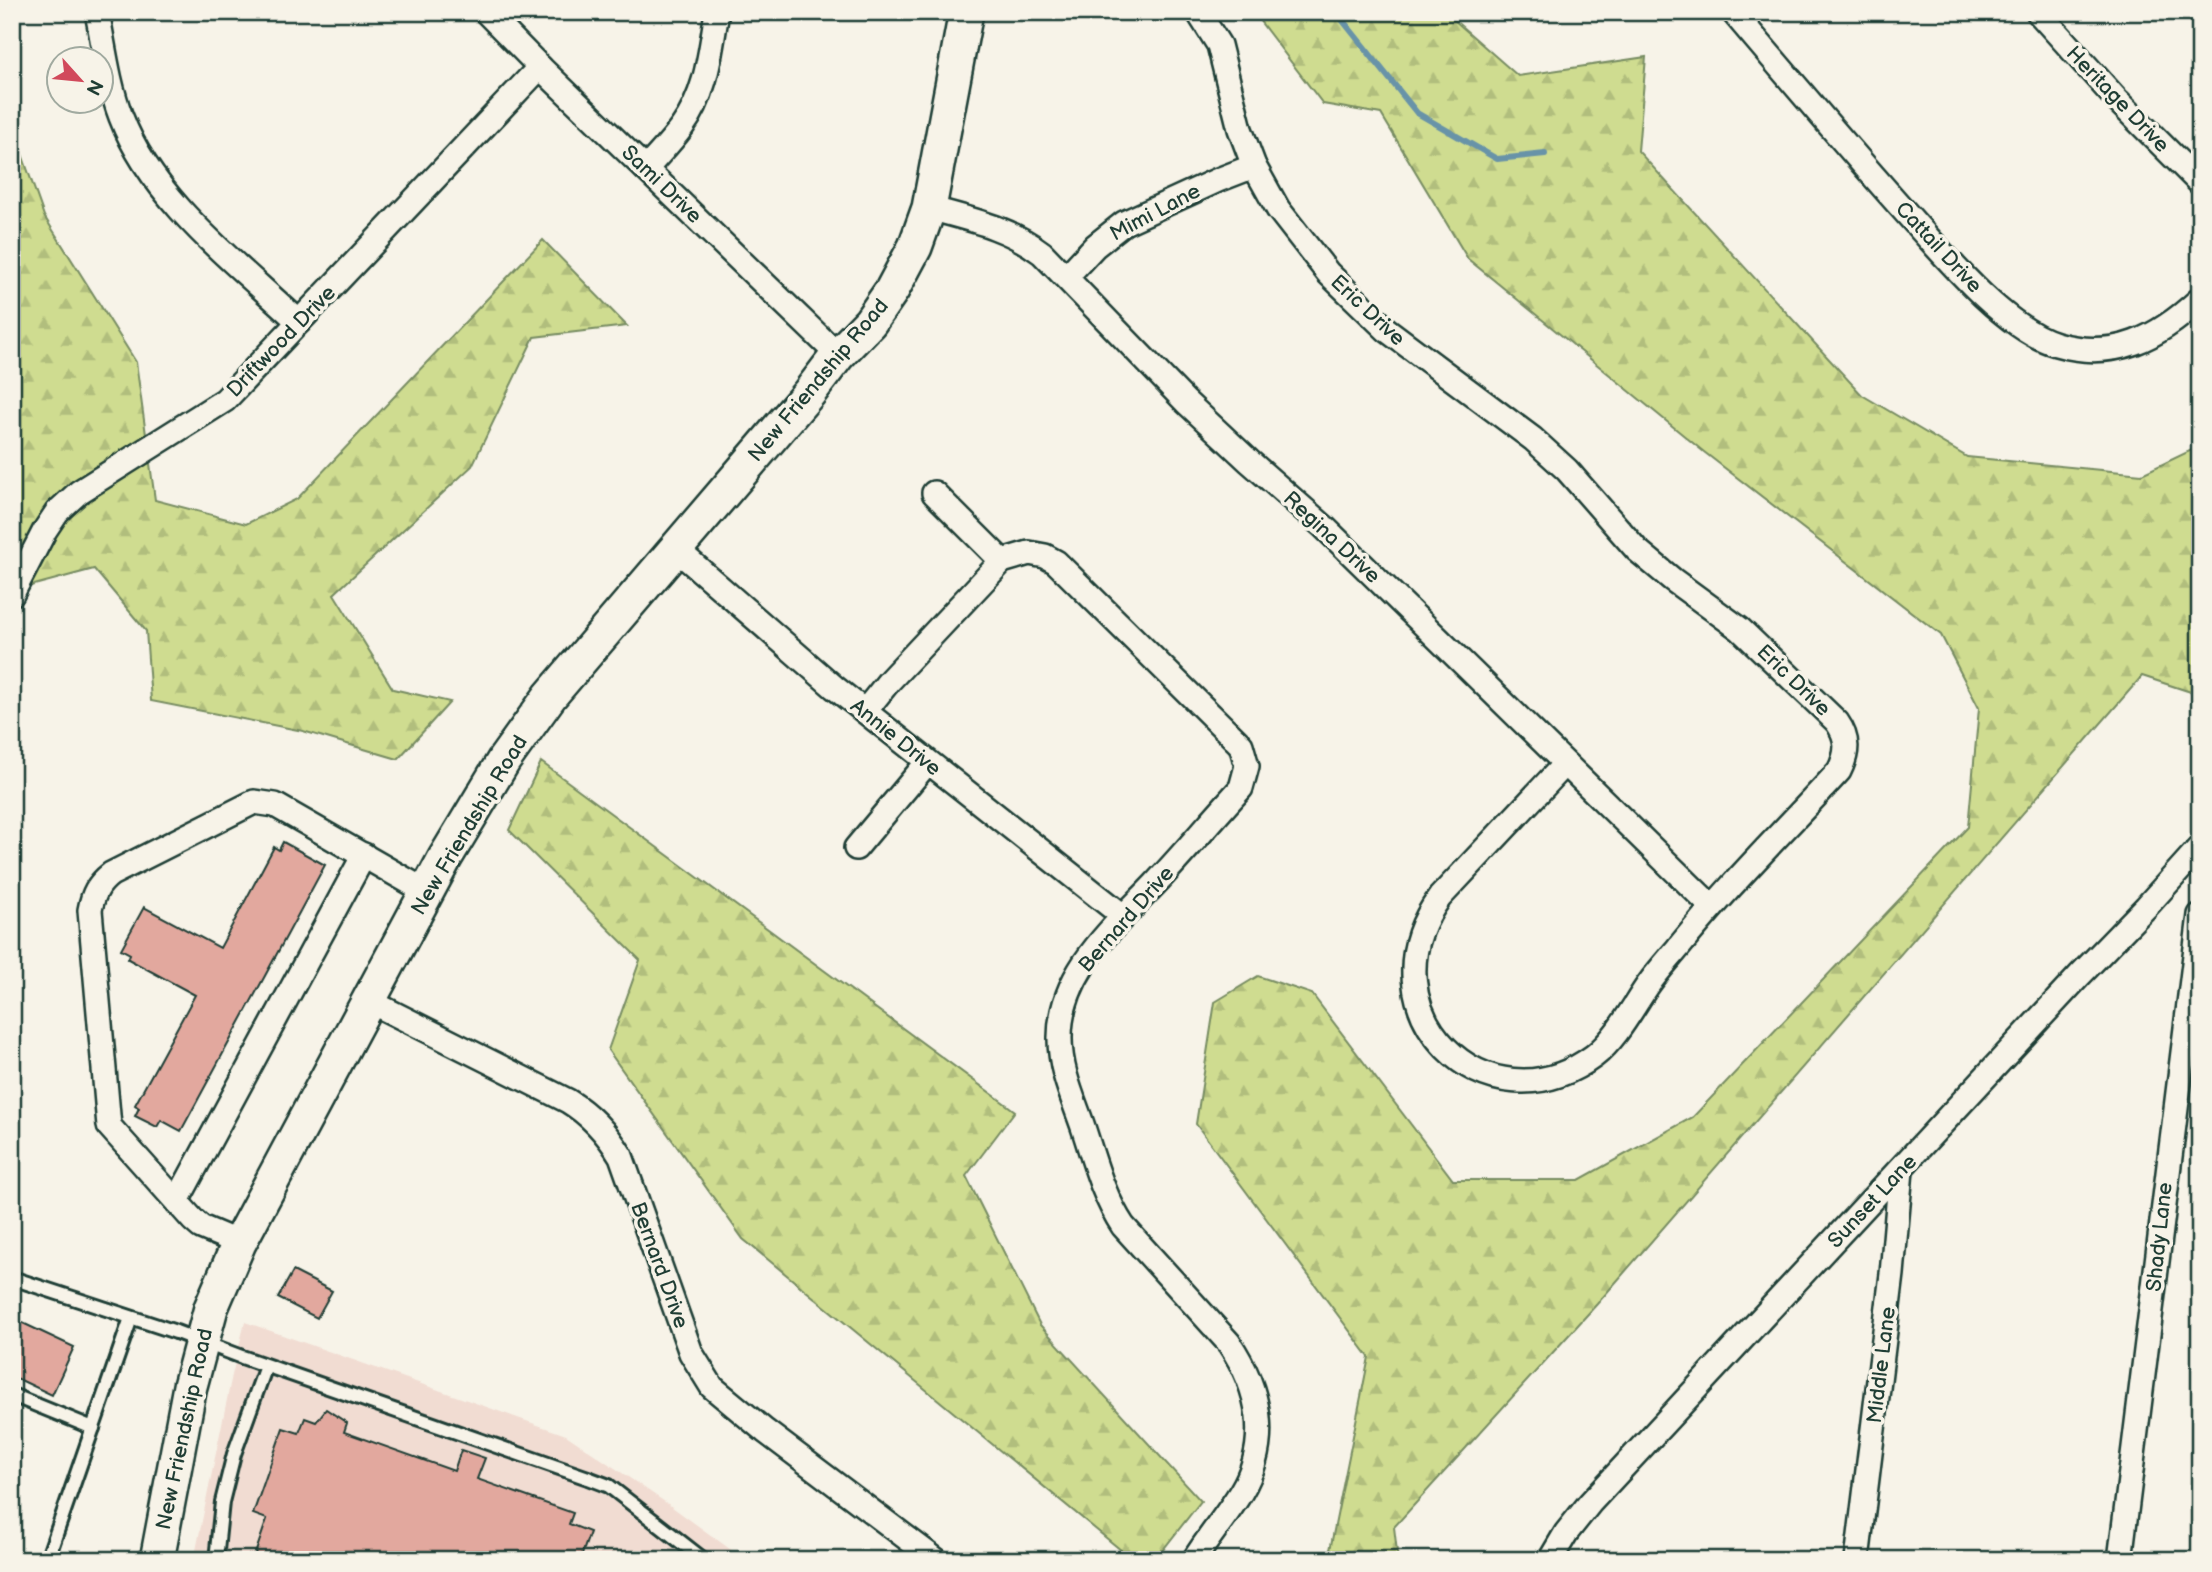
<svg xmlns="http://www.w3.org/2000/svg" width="2212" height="1572" font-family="'Balsamiq Sans',sans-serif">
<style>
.built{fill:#f1dcd2}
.forest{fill:url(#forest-firs);stroke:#778c62;stroke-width:2}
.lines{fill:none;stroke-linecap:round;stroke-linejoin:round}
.stream{stroke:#6893a8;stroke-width:6}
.building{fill:#e2a89e;stroke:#1f3d34;stroke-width:2}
.lane-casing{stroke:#1f3d34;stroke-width:18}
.street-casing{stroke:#1f3d34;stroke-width:28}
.secondary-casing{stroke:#1f3d34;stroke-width:38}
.lane{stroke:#f7f3e8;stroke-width:12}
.street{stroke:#f7f3e8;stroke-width:23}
.secondary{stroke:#f7f3e8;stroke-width:33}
.labels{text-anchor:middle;stroke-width:7;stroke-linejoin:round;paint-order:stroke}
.street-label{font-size:21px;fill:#1f3d34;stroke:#f7f3e8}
</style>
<defs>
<pattern id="forest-firs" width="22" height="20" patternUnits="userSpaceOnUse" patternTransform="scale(1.75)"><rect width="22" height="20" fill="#cfdc90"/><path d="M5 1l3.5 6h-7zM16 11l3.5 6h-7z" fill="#b1be7d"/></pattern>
</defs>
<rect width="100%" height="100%" fill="#f7f3e8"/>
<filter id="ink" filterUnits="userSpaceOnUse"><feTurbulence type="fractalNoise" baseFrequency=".0143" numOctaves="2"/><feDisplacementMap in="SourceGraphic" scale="14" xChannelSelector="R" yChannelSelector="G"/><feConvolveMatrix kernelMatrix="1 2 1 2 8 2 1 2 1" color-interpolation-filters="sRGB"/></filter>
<g filter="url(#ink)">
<path class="built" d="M245 1322 566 1435 668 1504 745 1560H194L232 1375Z"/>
<g class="forest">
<path d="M1253 12H1445L1518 76 1646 57 1638 151 1862 395 1967 457 2142 474 2200 446V695L2142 676 1597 1304 1394 1527 1398 1560H1328L1369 1357 1196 1124 1215 1002 1258 976 1312 994 1453 1180H1579L1693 1117 1968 827 1979 708 1941 635 1704 452 1468 259 1381 114 1323 104Z"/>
<path d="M12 126 44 216 136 362 155 500 246 524 297 499 543 240 627 326 534 337 472 466 334 594 393 689 450 702 398 759 303 731 151 701 146 631 94 569 12 591Z"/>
<path d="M541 762 1015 1111 966 1176 1040 1325 1201 1501 1155 1560H1133L743 1239 608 1050 640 960 509 830Z"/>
</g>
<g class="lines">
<path class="stream" d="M1336 12 1417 113 1497 159 1545 154"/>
</g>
<g class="building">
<path d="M283 842 325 865 181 1131 161 1120 157 1127 135 1116 139 1108 135 1105 195 995 128 959 130 954 121 949 144 907 220 948 274 847 279 850Z"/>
<path d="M293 1271 332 1291 317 1318 278 1298Z"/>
<path d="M12 1318 74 1347 52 1395 12 1376Z"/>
<path d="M326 1409 347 1423 344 1432 454 1471 461 1450 485 1458 477 1479 573 1513 569 1524 590 1532 580 1560H253L267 1519 253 1514 283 1428 299 1433 305 1418 316 1422Z"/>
</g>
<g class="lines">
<g class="lane-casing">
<g id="lane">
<path d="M12 1278 176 1332 242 1357 588 1478 609 1486 704 1560"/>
<path d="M12 1395 93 1428"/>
<path d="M47 1560 131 1318"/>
<path d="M216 1560 222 1502 234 1454 266 1366"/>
</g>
</g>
<g class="street-casing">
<g id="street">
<path d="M97 12C104 47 108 83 121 117 153 201 235 262 299 322"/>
<path d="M486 12 540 67 838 355"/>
<path d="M1198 12 1219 45 1240 129 1254 166 1278 209 1328 273 1387 330 1533 439 1567 470 1637 550 1673 580 1740 629 1837 722C1849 739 1848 753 1839 771 1785 830 1728 886 1678 948 1668 960 1657 972 1648 985 1632 1008 1617 1038 1594 1056 1486 1136 1358 1008 1440 897L1565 764"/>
<path d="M1733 12C1788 77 1843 142 1899 205 1937 247 2003 329 2056 344 2115 361 2158 338 2200 299"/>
<path d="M2038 12 2118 101 2200 183"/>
<path d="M646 169C658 155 671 142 682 127 707 93 710 53 717 12"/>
<path d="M929 208C969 219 1008 227 1042 253L1186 402 1249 461 1323 526 1712 907"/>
<path d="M1067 276 1095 246 1124 223 1218 180 1254 166"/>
<path d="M934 493 1002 561"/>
<path d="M676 549 834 687 1123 916"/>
<path d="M12 594 45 530 57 512 79 492 225 400 540 67"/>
<path d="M865 711 890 680 1002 561 1029 553 1045 556 1056 562 1241 745 1247 766 1241 788C1212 820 1184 853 1155 884 1113 928 1059 973 1060 1039 1060 1070 1073 1098 1083 1127 1094 1160 1103 1196 1123 1226L1229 1343C1260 1389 1271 1442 1241 1492 1227 1515 1209 1536 1194 1560"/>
<path d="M856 848 927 763"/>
<path d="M369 1001 568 1101C591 1115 607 1133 621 1156L691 1353 712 1387 765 1431 936 1560"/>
<path d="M177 1201 364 855"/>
<path d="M239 1243 201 1227 193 1220 109 1126 90 910C93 894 98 884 111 874L254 802 275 805 427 892"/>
<path d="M1550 1560 1566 1533 1590 1503 2080 975 2146 907 2200 847"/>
<path d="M1857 1560 1892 1274 1901 1170"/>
<path d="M2120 1560 2200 915"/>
</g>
</g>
<g class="secondary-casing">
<path id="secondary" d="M157 1560 190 1386 211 1308 239 1243 445 858 504 760 550 696 809 393 838 355 870 322 892 290 915 247 929 208 966 12"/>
</g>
<use href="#lane" class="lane"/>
<use href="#street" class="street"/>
<use href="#secondary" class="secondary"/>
</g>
</g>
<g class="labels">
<g class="street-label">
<text transform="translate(2118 99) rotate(46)" y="7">Heritage Drive</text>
<text transform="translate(662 184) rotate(44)" y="7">Sami Drive</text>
<text transform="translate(1155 212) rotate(-28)" y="7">Mimi Lane</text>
<text transform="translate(1939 247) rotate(47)" y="7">Cattail Drive</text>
<text transform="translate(1368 310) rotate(43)" y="7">Eric Drive</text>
<text transform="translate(281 341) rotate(-46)" y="7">Driftwood Drive</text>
<text transform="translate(818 380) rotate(-50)" y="7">New Friendship Road</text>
<text transform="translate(1332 537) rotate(43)" y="7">Regina Drive</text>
<text transform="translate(1794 680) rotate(44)" y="7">Eric Drive</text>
<text transform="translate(896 737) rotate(39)" y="7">Annie Drive</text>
<text transform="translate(469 825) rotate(-59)" y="7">New Friendship Road</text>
<text transform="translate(1126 919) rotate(-49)" y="7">Bernard Drive</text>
<text transform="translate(1872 1201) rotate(-47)" y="7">Sunset Lane</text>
<text transform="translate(2159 1237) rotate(-84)" y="7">Shady Lane</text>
<text transform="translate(660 1265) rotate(70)" y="7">Bernard Drive</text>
<text transform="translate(1881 1365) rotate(-83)" y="7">Middle Lane</text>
<text transform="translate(184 1429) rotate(-78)" y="7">New Friendship Road</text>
</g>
</g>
<rect width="2212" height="1572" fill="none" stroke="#f7f3e8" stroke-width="42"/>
<rect x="21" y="21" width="2170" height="1530" fill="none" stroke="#1f3d34" stroke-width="2.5" filter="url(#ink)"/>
<g transform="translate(80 80) rotate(117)"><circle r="33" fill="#f7f3e8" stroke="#a1aaa0" stroke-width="2"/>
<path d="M0-5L12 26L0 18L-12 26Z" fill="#d1495b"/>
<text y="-10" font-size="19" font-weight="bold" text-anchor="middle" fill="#1f3d34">N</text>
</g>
</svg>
